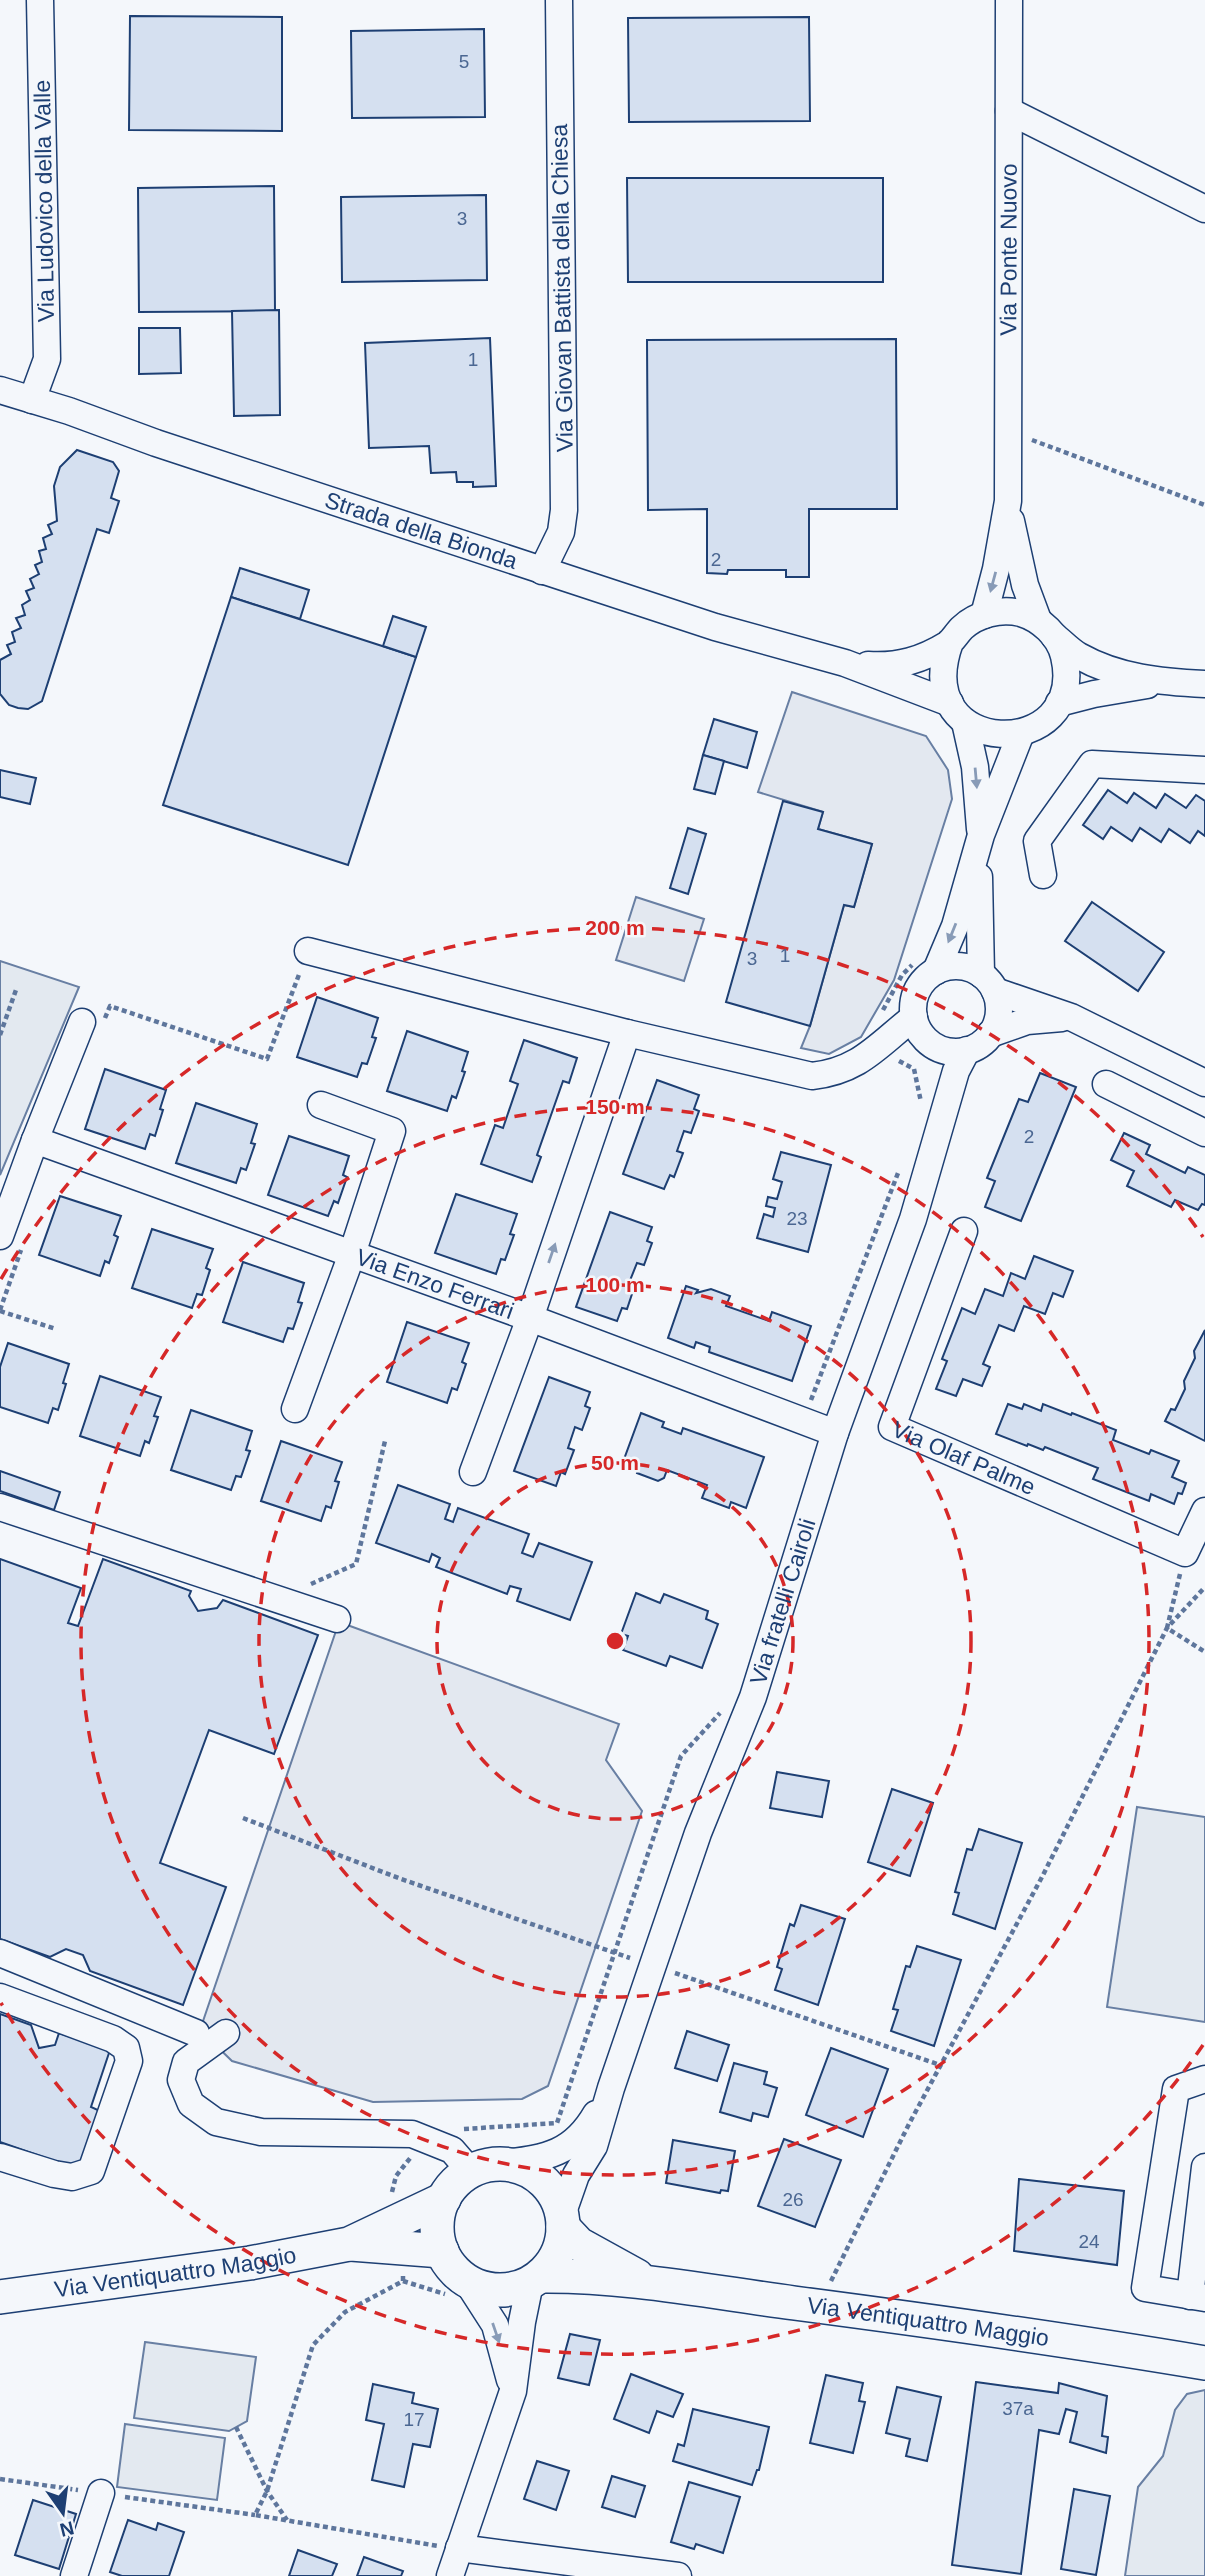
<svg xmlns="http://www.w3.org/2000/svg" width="1205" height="2576" font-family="Helvetica,sans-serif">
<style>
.green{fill:#e3e9f0;stroke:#687fa3;stroke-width:2}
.parking{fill:#e3e8f0;stroke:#687fa3;stroke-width:2}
.building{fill:#d5e0f0;stroke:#1d3f73;stroke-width:2}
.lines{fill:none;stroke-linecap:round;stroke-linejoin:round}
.minor-casing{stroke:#1d3f73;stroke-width:29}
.major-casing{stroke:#1d3f73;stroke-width:36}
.path{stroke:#5e769c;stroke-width:4.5;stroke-dasharray:5 3.5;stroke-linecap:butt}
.minor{stroke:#f4f7fb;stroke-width:26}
.major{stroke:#f4f7fb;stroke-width:33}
.oneway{fill:#889bb7}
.ring{fill:none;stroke:#d62828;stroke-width:3.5;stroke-dasharray:12 9}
.labels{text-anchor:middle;stroke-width:5;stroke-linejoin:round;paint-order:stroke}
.number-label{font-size:19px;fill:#4b6792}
.street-label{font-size:23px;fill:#1d3f73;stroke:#f4f7fb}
.centre{fill:#d62828;stroke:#f4f7fb;stroke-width:3.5}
.ring-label{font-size:21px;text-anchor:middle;font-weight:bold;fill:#d62828;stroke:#f4f7fb;stroke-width:5;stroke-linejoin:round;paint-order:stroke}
</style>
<rect width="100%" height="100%" fill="#f4f7fb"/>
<g class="green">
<path d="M0 961 79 987 0 1175Z"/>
<path d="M1137 1807 1205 1817V2022L1107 2007Z"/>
<path d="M145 2342 256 2357 247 2421 229 2431 134 2418Z"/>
<path d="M1205 2390V2576H1125L1138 2487 1163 2456 1175 2410 1187 2394Z"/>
<path d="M125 2424 225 2438 217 2500 117 2487Z"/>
</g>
<g class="parking">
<path d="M792 692 926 736 948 770 952 799 894 980 861 1037 829 1054 801 1048 810 1026 844 905 854 907 872 844 818 829 823 812 758 792Z"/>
<path d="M636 897 704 919 684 981 616 960Z"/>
<path d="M339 1622 619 1724 606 1760 642 1811 548 2086 522 2099 373 2102 232 2061 200 2030Z"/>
</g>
<g class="building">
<path d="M130 16 282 17V131L129 130Z"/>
<path d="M809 17 810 121 629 122 628 18Z"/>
<path d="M484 29 485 117 352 118 351 31Z"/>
<path d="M627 178H883V282H628Z"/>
<path d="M274 186 275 311 139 312 138 188Z"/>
<path d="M486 195 487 280 342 282 341 197Z"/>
<path d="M279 310 280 415 234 416 232 311Z"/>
<path d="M139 328H180L181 373 139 374Z"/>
<path d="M490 338 496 486 473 487V482H457L456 472 431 473 429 446 369 448 365 343Z"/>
<path d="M896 339 897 509H809V577H786V570H728L727 574 707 573V509L648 510 647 340Z"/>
<path d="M77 450 113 462 119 471 111 498 119 501 109 533 97 529 42 701 28 709 18 708 9 705 0 694V660L11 654 7 645 15 642 12 632 21 628 16 618 25 615 22 605 30 600 26 591 34 588 30 579 39 574 35 565 42 562 39 551 46 549 43 538 52 534 48 525 57 521 54 486 60 467Z"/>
<path d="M240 568 309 590 300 619 231 597Z"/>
<path d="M231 597 416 657 348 865 163 805Z"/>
<path d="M393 616 426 627 416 657 383 646Z"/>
<path d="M714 719 757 732 747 768 703 755Z"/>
<path d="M703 755 724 761 715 794 694 789Z"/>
<path d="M0 770 36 778 30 804 0 797Z"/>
<path d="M1108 790 1127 803 1134 793 1156 808 1165 794 1186 808 1196 795 1205 801V836L1198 831 1190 843 1169 829 1161 842 1140 828 1132 841 1111 827 1103 839 1083 825Z"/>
<path d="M783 801 823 812 818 829 872 844 854 907 844 905 810 1026 726 1002Z"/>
<path d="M688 828 706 834 688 894 670 888Z"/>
<path d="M1092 902 1164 952 1138 991 1065 941Z"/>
<path d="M317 997 378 1018 372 1037 376 1038 367 1064 362 1063 357 1077 297 1057Z"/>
<path d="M407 1031 468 1052 462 1071 465 1072 456 1098 452 1096 447 1111 387 1091Z"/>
<path d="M524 1040 577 1058 569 1083 563 1081 537 1155 541 1157 532 1182 481 1164 495 1125 503 1128 518 1084 510 1081Z"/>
<path d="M105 1069 166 1090 160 1109 163 1110 155 1136 150 1134 145 1149 85 1129Z"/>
<path d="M1040 1073 1076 1087 1021 1221 985 1207 995 1181 987 1178 1019 1099 1028 1102Z"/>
<path d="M657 1080 699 1095 694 1109 699 1111 691 1133 684 1131 677 1151 683 1153 674 1177 670 1175 664 1189 623 1174Z"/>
<path d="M196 1103 257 1124 251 1143 255 1144 246 1170 241 1168 236 1183 176 1163Z"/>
<path d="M1124 1133 1150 1145 1146 1154 1185 1173 1188 1167 1205 1175V1205L1202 1204 1198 1210 1175 1200 1171 1207 1127 1186 1134 1171 1111 1160Z"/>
<path d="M289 1136 349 1156 343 1175 347 1177 338 1203 334 1201 328 1216 268 1195Z"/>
<path d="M781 1152 831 1165 808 1252 757 1238 764 1214 773 1217 775 1208 766 1206 768 1197 777 1199 782 1182 773 1179Z"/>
<path d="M456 1194 517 1214 510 1234 514 1235 505 1260 501 1259 496 1274 435 1253Z"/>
<path d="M60 1196 121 1216 114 1235 118 1237 109 1263 105 1261 100 1276 39 1255Z"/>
<path d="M610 1212 652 1227 647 1241 652 1243 644 1265 637 1263 629 1283 635 1285 627 1309 622 1308 617 1321 576 1307Z"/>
<path d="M152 1229 213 1249 206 1268 210 1270 202 1295 197 1294 192 1308 132 1288Z"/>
<path d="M1034 1256 1073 1271 1063 1297 1053 1293 1045 1314 1024 1306 1014 1331 999 1325 983 1364 990 1367 982 1386 963 1379 956 1396 936 1389 947 1361 942 1359 962 1308 975 1314 985 1289 1003 1296 1011 1273 1025 1279Z"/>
<path d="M243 1262 304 1283 298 1302 302 1303 293 1329 288 1328 283 1342 223 1322Z"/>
<path d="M686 1286 698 1290 696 1293 711 1289 730 1296 726 1306 769 1321 772 1312 811 1326 792 1381 709 1352 710 1347 696 1342 694 1348 668 1338Z"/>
<path d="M407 1322 469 1343 462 1362 466 1364 457 1390 452 1388 447 1403 387 1382Z"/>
<path d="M1205 1330V1441L1165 1421 1171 1409 1175 1410 1185 1389 1184 1381 1195 1358 1194 1351Z"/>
<path d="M8 1343 69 1364 63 1383 66 1384 58 1410 53 1408 48 1423 0 1407V1367Z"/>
<path d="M100 1376 161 1397 154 1416 158 1417 149 1443 145 1441 140 1456 80 1436Z"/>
<path d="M549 1377 590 1392 585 1406 590 1408 582 1430 575 1427 568 1448 574 1450 565 1474 561 1472 556 1486 514 1471Z"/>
<path d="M1008 1404 1022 1409 1024 1404 1041 1411 1043 1404 1071 1415 1072 1413 1116 1430 1113 1440 1149 1454 1151 1450 1179 1461 1172 1477 1186 1483 1182 1494 1178 1493 1174 1504 1151 1494 1149 1501 1093 1479 1098 1468 1045 1447 1043 1450 1028 1444 1027 1446 996 1434Z"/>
<path d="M191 1410 252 1431 246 1450 250 1451 241 1477 236 1476 231 1490 171 1470Z"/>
<path d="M641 1413 664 1422 662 1427 681 1434 683 1428 764 1457 746 1508 731 1502 729 1508 702 1498 707 1485 667 1470 664 1478 658 1481 637 1473 638 1468 623 1462Z"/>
<path d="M281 1441 342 1462 335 1481 339 1482 331 1508 326 1506 321 1521 261 1501Z"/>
<path d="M0 1471 60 1492 54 1510 0 1491Z"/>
<path d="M398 1485 450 1504 445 1519 453 1522 458 1508 529 1534 522 1553 533 1557 539 1543 592 1562 570 1620 517 1601 521 1589 510 1586 507 1594 436 1567 440 1558 432 1554 429 1562 376 1543Z"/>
<path d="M0 1559 81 1588 68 1623 78 1626 103 1559 191 1591 189 1596 198 1611 217 1608 223 1600 318 1635 274 1754 209 1730 160 1863 226 1887 183 2005 90 1971 83 1955 66 1949 50 1957 0 1939Z"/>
<path d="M636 1593 660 1603 664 1594 708 1611 706 1619 718 1624 702 1668 670 1656 666 1666 623 1650 628 1636 621 1634Z"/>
<path d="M777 1772 829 1781 822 1817 770 1808Z"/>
<path d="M892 1789 933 1803 910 1876 868 1862Z"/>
<path d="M979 1829 1022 1843 995 1929 953 1914 959 1893 955 1892 967 1849 972 1850Z"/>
<path d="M801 1905 845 1919 818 2005 775 1990 782 1969 777 1967 790 1924 794 1926Z"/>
<path d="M917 1946 961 1960 934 2046 891 2031 898 2010 893 2009 906 1966 910 1967Z"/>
<path d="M0 2014 31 2025 39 2048 55 2045 59 2033 110 2050 91 2107 100 2111 80 2170 0 2142Z"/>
<path d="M687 2031 729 2045 717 2081 675 2068Z"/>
<path d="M831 2048 888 2069 863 2137 806 2115Z"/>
<path d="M734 2063 767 2072 764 2084 777 2088 768 2117 753 2113 751 2121 720 2112Z"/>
<path d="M784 2139 841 2160 815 2227 758 2206Z"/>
<path d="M673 2140 735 2151 728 2191 721 2190 720 2193 666 2183Z"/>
<path d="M1019 2179 1124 2191 1117 2265 1014 2251Z"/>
<path d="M570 2334 600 2340 589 2385 558 2378Z"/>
<path d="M631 2374 683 2394 673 2417 657 2411 649 2433 614 2419Z"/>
<path d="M826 2375 863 2383 859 2401 865 2402 853 2453 810 2443Z"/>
<path d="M976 2382 1058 2393 1059 2383 1107 2396 1102 2436 1108 2437 1106 2453 1070 2442 1077 2412 1066 2409 1059 2434 1039 2430 1021 2574 952 2565Z"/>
<path d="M373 2384 414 2393 412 2403 438 2409 430 2447 413 2444 404 2487 372 2480 384 2424 366 2420Z"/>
<path d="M897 2387 941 2397 927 2461 906 2456 910 2439 886 2433Z"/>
<path d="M693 2409 769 2427 759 2470H757L752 2485 673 2461 678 2444 684 2446Z"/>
<path d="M537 2461 569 2471 556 2510 524 2499Z"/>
<path d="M612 2476 645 2486 635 2517 602 2507Z"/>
<path d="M689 2482 740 2497 723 2553 696 2544 694 2549 671 2542Z"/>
<path d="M1074 2489 1110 2496 1096 2575 1061 2569Z"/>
<path d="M33 2500 76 2514 59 2569 15 2555Z"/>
<path d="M128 2520 156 2530 158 2523 184 2532 169 2576H122L110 2572Z"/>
<path d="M298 2550 337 2564 332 2576H289Z"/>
<path d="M364 2557 403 2571 401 2576H357Z"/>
</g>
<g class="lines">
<g class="minor-casing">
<g id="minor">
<path d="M1009 111 1205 209"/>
<path id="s1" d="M0 390 69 411 156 443 715 627 845 663 950 703"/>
<path d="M32 400 47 359 40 0"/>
<path d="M1011 521 1025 585 1038 620"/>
<path d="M542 571 561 532 564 510 559 0"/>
<path id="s2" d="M984 615 996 569 1008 501 1009 0"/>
<path d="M1054 636C1062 642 1070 651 1079 656 1118 678 1162 682 1205 684"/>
<path d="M868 665C898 667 922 660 948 644 953 640 957 633 962 628 977 614 1000 608 1021 613 1041 619 1059 636 1064 656 1089 763 907 761 950 642"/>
<path d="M1059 703 1094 694 1147 685"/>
<path d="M965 722 975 767 980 829"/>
<path d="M1043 875 1037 841 1092 764 1205 770"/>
<path d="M979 877 981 974"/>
<path d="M308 951 627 1033 812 1076C860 1071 879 1044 914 1017"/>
<circle cx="956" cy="1009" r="43"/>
<path d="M936 971 955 926 981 835 1021 733"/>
<path d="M995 991 1071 1017 1205 1083"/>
<path d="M990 1034 1027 1021 1062 1018"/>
<path d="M1106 1084 1205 1133"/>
<path id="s3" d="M35 1140 530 1318 835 1433"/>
<path id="s4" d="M964 1231 892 1427 1185 1553 1205 1511"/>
<path d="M0 1236 35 1140 82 1022"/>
<path d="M295 1409 352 1254 392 1131 321 1105"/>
<path d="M473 1472 530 1318 627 1033"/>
<path d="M0 1507 337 1619"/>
<path d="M0 1953 196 2033"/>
<path d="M0 1997 113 2039 126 2048 129 2061 91 2171 72 2177 54 2174 0 2157"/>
<path d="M226 2033 186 2062 181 2080 191 2104 216 2122 261 2132 412 2134 452 2150 471 2172"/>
<path d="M1205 2079 1176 2089 1145 2288 1205 2298"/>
<path d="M491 2165C539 2158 570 2159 596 2114"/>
<path id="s5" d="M562 2215 576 2175 594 2146 611 2088 698 1833 753 1697 835 1433 913 1219 956 1071 967 1050"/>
<path d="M466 2280 495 2325 510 2380"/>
<path d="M1190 2296 1205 2167"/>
<path d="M459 2548 678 2576"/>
<path d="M74 2576 101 2493"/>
<path d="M450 2576 513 2391 522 2322 530 2283"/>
</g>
</g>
<g class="major-casing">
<g id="major">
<circle cx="500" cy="2227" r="63"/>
<path d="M563 2227 579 2244 637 2276"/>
<path d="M351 2244 442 2251"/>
<path id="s6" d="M541 2276C625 2275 711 2292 794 2303 932 2321 1068 2340 1205 2363"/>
<path id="s7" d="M0 2297 250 2263 349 2244 444 2199"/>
</g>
</g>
<g class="path">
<path d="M1032 440 1205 505"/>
<path d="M883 1010 902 975 912 965"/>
<path d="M105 1018 110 1006 267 1059 300 972"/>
<path d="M0 1035 17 987"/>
<path d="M899 1061 914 1069 921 1102"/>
<path d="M0 1310 21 1250"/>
<path d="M0 1311 56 1329"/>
<path d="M811 1400 898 1173"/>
<path d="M1180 1574 1167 1628 1205 1652"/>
<path d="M311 1584 356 1564 385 1441"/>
<path d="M243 1818 401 1879 630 1958"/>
<path d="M675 1973 940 2065"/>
<path d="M464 2129 557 2123 681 1756 720 1713"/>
<path d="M392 2192 396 2176 411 2157"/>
<path d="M403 2276V2281L345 2312 313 2345 267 2491 255 2515 438 2546"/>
<path d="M403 2281 445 2294"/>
<path d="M831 2281 909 2124 1042 1877 1167 1628 1205 1587"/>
<path d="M236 2427 267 2491 287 2520"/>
<path d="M0 2479 78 2490"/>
<path d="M125 2497 255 2515"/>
</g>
<use href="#minor" class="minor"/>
<use href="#major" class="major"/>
</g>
<defs><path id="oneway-solid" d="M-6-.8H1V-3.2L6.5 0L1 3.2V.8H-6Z" transform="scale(1.75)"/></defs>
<g class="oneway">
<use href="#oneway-solid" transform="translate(993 582) rotate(105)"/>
<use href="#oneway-solid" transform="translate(976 778) rotate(85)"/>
<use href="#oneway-solid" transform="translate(952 933) rotate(112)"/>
<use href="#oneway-solid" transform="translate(552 1253) rotate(-71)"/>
<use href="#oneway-solid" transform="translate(496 2333) rotate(71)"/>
</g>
<g class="ring">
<circle cx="615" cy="1641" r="178"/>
<circle cx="615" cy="1641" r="356"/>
<circle cx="615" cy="1641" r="534"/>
<path d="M1203 2045A713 713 0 0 1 1 2003M1 1279A713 713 0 0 1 1203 1237"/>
</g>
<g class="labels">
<g class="number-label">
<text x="464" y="68">5</text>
<text x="462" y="225">3</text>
<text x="473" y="366">1</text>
<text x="716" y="566">2</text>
<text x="785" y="962">1</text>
<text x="752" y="965">3</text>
<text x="1029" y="1143">2</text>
<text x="797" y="1225">23</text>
<text x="793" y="2206">26</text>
<text x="1089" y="2248">24</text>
<text x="1018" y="2415">37a</text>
<text x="414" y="2426">17</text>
</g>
<g class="street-label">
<text transform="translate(44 201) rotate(-91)" y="8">Via Ludovico della Valle</text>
<text dy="8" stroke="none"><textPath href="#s2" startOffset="368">Via Ponte Nuovo</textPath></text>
<text transform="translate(562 288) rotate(-91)" y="8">Via Giovan Battista della Chiesa</text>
<text dy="8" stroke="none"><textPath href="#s1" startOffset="444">Strada della Bionda</textPath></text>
<text dy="8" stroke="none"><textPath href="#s3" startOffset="425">Via Enzo Ferrari</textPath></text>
<text dy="8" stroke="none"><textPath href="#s4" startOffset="287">Via Olaf Palme</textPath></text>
<text dy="8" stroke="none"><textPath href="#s5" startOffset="653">Via fratelli Cairoli</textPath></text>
<text dy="8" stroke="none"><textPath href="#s7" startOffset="177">Via Ventiquattro Maggio</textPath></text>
<text dy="8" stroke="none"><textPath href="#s6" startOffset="390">Via Ventiquattro Maggio</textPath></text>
</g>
</g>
<circle cx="615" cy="1641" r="10" class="centre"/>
<g class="ring-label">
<text x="615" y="935">200 m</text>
<text x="615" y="1114">150 m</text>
<text x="615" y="1292">100 m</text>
<text x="615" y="1470">50 m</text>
</g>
<g transform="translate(63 2513) rotate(166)" stroke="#f4f7fb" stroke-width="5" paint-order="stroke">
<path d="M0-5L12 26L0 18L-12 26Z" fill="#1d3f73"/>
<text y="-10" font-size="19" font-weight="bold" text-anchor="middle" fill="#1d3f73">N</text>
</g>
</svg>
